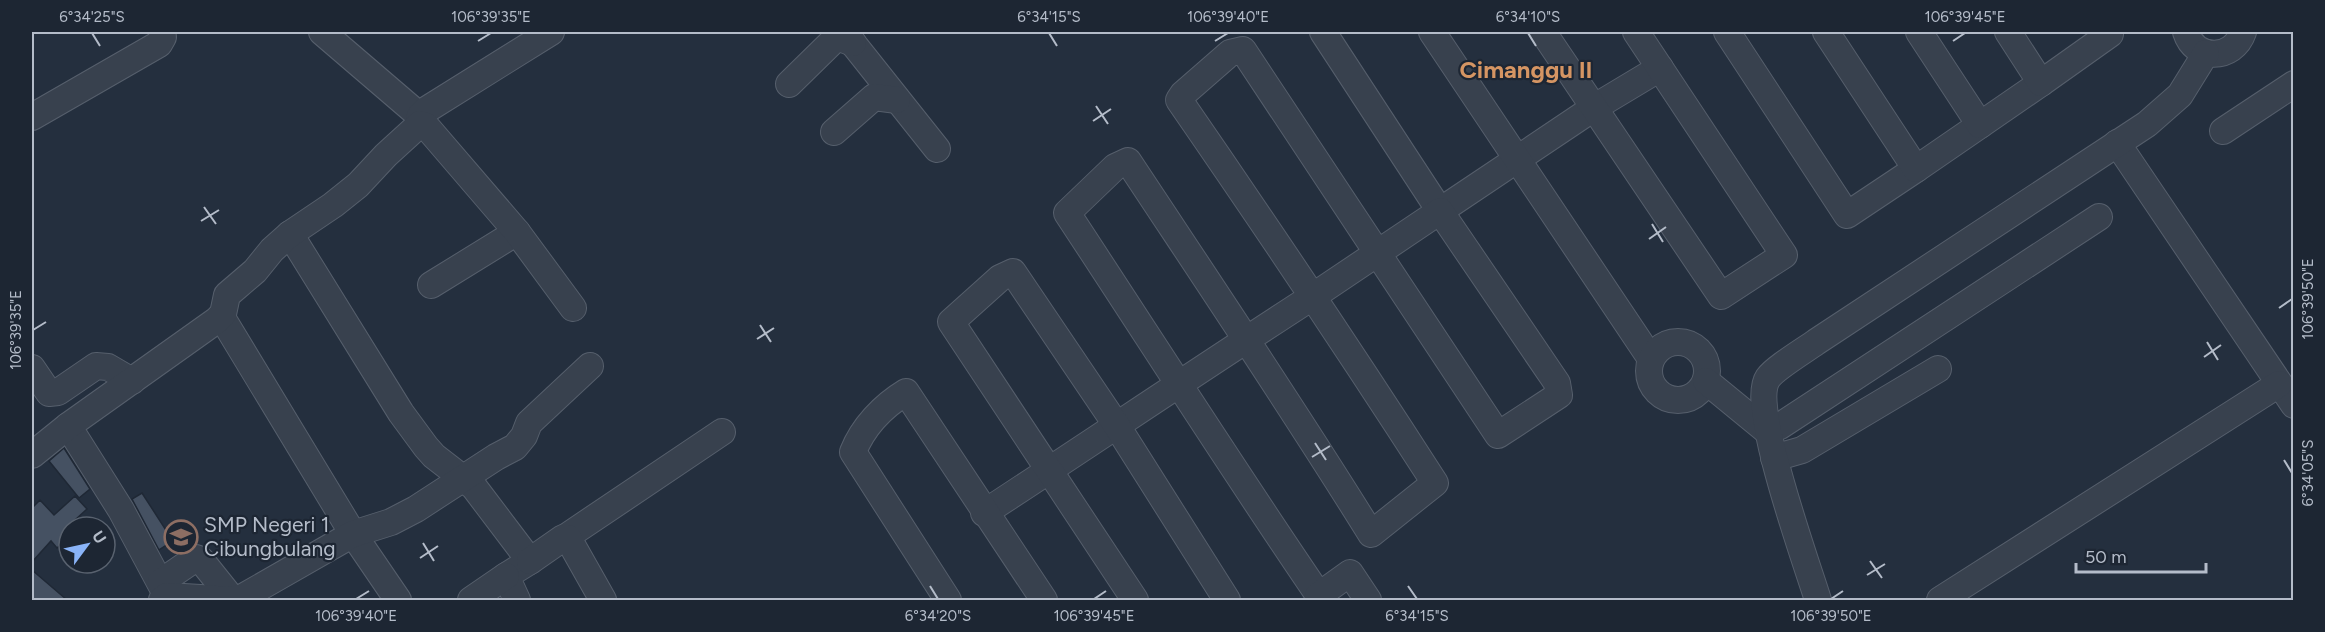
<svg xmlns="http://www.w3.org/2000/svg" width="2325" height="632" font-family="Figtree,sans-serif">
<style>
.building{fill:#455162;stroke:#1f2835;stroke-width:1.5}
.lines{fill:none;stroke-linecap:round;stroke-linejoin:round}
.minor-casing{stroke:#565f6c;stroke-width:28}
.minor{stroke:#38414e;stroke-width:26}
.ticks{fill:none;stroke:#b4bcc9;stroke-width:2}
.labels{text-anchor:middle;stroke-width:4.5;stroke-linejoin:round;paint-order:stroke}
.poi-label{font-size:21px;fill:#b4bcc9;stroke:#1d2633;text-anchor:start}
.quarter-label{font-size:24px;font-weight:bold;fill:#d59563;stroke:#1d2633}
.neatline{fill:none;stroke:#b4bcc9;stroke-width:2}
.ticks-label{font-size:15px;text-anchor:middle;fill:#b4bcc9}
</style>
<rect width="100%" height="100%" fill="#242f3e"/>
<g class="building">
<path d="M64 448 90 489 79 498 49 461Z"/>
<path d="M142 493 173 541 159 550 132 499Z"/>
<path d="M75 496 87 509 75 520 82 527H69V537L57 548 51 541 32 562V508L40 500 54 515Z"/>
<path d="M32 570 67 600H32Z"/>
</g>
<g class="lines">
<g class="minor-casing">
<g id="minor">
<path d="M322 32 420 116"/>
<path d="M844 32 937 149"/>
<path d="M1323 32 1440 211 1595 107 1660 68"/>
<path d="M1432 32 1651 359"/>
<path d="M1543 32 1721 296 1784 255 1636 32"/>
<path d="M1727 32 1847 215 1916 169"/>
<path d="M1826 32 1916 169 1980 125"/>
<path d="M1919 32 1980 125 2041 83"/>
<path d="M2008 32 2041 83 2110 34 2108 32"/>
<path d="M2186 32C2195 61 2233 61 2243 32"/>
<path d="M789 84 837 37 853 43"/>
<path d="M32 117 159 44 163 37 162 32"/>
<path d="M418 125 420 116 426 110 551 32"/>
<path d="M2223 131 2294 84"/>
<path d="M834 132 874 97 897 100"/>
<path d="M2117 143 2294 405"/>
<path d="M290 234 401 413 426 447 434 456 474 487 530 561 506 576 517 600"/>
<path d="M431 285 517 232"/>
<path d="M221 316 353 534 398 600"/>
<circle cx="1678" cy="371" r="29"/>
<path d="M32 368 49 393 58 392 96 366 108 367 132 381"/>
<path d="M1706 381 1767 431 1780 426 2099 217"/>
<path d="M68 426 121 510 167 596"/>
<path d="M32 455 68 426 217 320 223 314 227 295 255 271 272 250 290 234 333 205 358 185 386 155 420 124 426 126 517 232 573 308"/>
<path d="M1774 458 1802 450 1938 369"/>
<path d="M984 513C1094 441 1202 368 1312 297L1440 211 1557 383 1559 395 1498 435 1243 50 1230 53 1183 94 1179 100C1266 226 1352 354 1435 483L1371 534C1293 408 1210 285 1128 161L1115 167 1067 213C1152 342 1235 473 1322 600"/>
<path d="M566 537 722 432"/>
<path d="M530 561 563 538H568L603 600"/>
<path d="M161 582 196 558 201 560 233 600"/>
<path d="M1318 596 1350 573 1368 600"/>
<path d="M162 600 167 596 233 600 243 597 353 534 391 522 416 509 496 457 515 447 524 436 529 423 590 366"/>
<path d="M471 600 506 576"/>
<path d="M948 600 853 452C863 427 883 406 906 392L1044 600"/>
<path d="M1135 600 951 322 1000 278 1013 272 1117 426 1227 600"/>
<path d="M1818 600C1807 564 1749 405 1768 378 1775 368 1805 350 1816 342L2147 124 2180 95 2206 53"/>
<path d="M1940 600 2279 384"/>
</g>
</g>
<use href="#minor" class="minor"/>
</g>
<path class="ticks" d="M92 33 100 46M1049 33 1057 46M1528 33 1536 46M478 41 491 33M1215 41 1228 33M1953 41 1965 33M1096 106 1108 124M1093 121 1111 109M204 207 216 224M201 221 219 210M1652 224 1663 242M1649 239 1666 227M2279 308 2292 299M760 325 771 342M33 330 46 322M757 339 774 328M2207 342 2218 360M2204 357 2221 345M1315 443 1326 460M1312 457 1330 446M2284 460 2292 473M423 543 434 561M420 558 438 546M1870 561 1882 578M1867 575 1885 564M930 586 938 599M1408 586 1417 599M356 599 369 591M1094 599 1106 591M1831 599 1843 591"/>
<defs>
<g id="school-ring" transform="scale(1.725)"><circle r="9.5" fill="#1d2633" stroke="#8d6e63" stroke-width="1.5"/><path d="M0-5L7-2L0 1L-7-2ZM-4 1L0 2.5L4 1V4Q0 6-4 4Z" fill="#8d6e63"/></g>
</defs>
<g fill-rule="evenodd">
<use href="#school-ring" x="181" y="537"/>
</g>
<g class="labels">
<g class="poi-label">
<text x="204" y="532">SMP Negeri 1<tspan x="204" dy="24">Cibungbulang</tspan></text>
</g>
<g class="quarter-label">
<text x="1526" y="78">Cimanggu II</text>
</g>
</g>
<rect width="2325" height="632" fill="none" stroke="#1d2633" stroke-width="66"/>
<g transform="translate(87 545) rotate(57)"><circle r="28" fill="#1d2633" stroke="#59626f" stroke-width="1.5"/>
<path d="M0-4.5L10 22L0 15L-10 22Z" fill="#8ab4f8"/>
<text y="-9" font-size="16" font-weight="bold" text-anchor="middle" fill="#b4bcc9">U</text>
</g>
<path d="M2076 563v9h130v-9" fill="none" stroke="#b4bcc9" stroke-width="3"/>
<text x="2085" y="563" font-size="18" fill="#b4bcc9" stroke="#1d2633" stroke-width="4.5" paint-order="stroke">50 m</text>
<rect x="33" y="33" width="2259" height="566" class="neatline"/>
<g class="ticks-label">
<text x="92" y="22">6°34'25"S</text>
<text x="491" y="22">106°39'35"E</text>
<text x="1049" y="22">6°34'15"S</text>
<text x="1228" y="22">106°39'40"E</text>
<text x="1528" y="22">6°34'10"S</text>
<text x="1965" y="22">106°39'45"E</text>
<text transform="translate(2308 299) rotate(-90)" y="5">106°39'50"E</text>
<text transform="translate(16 330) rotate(-90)" y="5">106°39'35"E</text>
<text transform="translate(2308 473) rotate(-90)" y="5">6°34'05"S</text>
<text x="356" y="621">106°39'40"E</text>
<text x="938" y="621">6°34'20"S</text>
<text x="1094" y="621">106°39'45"E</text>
<text x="1417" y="621">6°34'15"S</text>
<text x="1831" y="621">106°39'50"E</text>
</g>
</svg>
